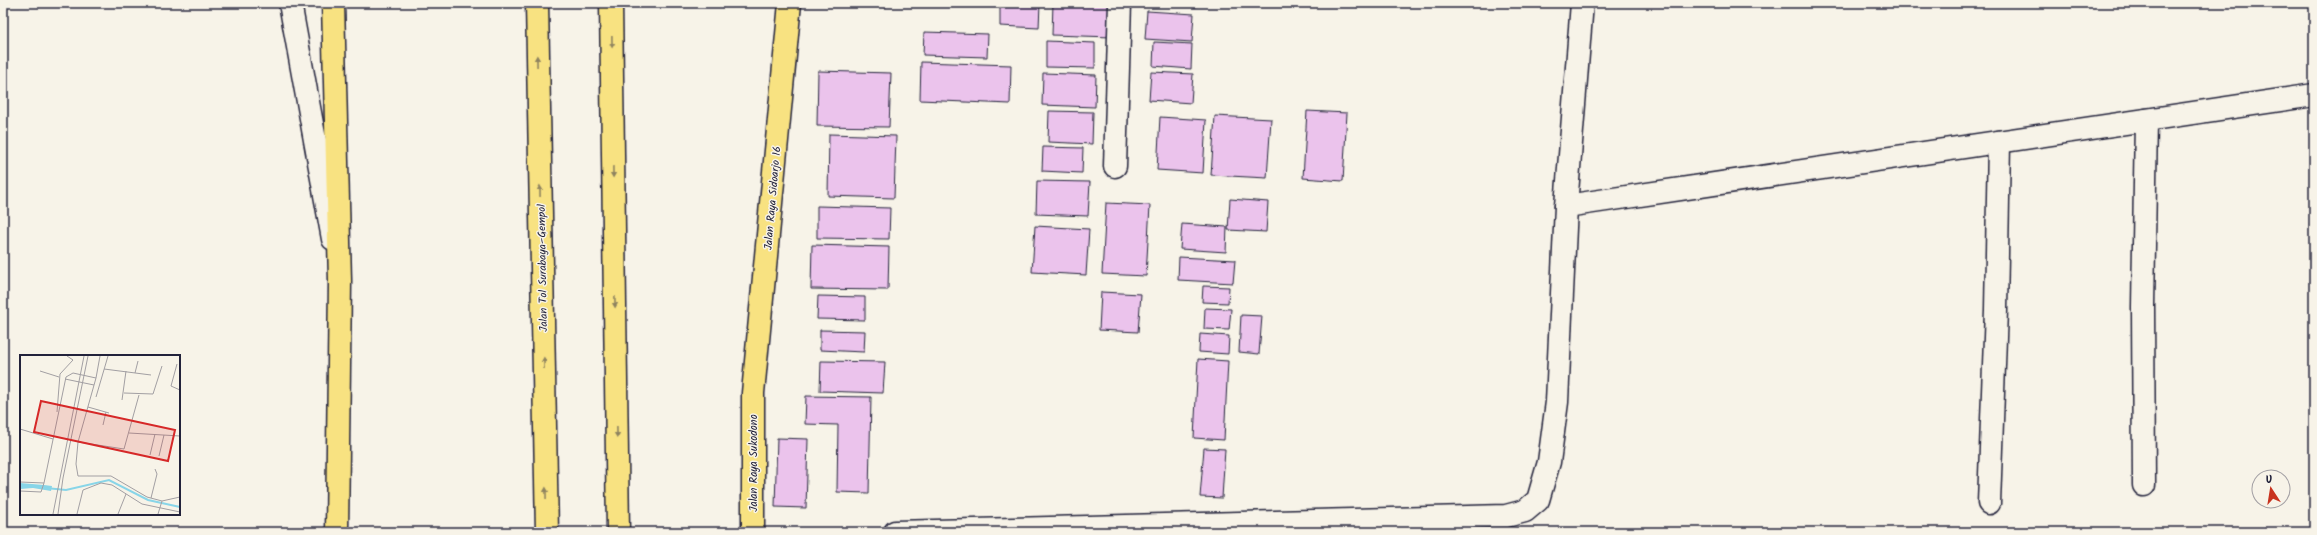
<svg xmlns="http://www.w3.org/2000/svg" width="2317" height="535" font-family="Kalam,sans-serif">
<style>
.building{fill:#ebc3ec;stroke:#22223b}
.lines{fill:none;stroke-linecap:round;stroke-linejoin:round}
.minor-casing{stroke:#22223b;stroke-width:25}
.major-casing{stroke:#22223b;stroke-width:25}
.highway-casing{stroke:#22223b;stroke-width:25}
.minor{stroke:#f7f3e8;stroke-width:22}
.major{stroke:#f8e281;stroke-width:22}
.highway{stroke:#f8e281;stroke-width:22}
.oneway{fill:#8d825e}
.labels{text-anchor:middle;stroke-width:3;stroke-linejoin:round;paint-order:stroke}
.street-label{font-size:11px;fill:#22223b;stroke:#f7f3e8}
.inset-river{fill:none;stroke:#88d5e8;stroke-width:2}
.inset-road{fill:none;stroke:#a29fa3;stroke-width:1}
.view{fill:#d62828;fill-opacity:0.15;stroke:#d62828;stroke-width:2}
.inset-edge{fill:none;stroke:#22223b;stroke-width:2}
</style>
<rect width="100%" height="100%" fill="#f7f3e8"/>
<filter id="ink" filterUnits="userSpaceOnUse"><feTurbulence type="fractalNoise" baseFrequency=".025" numOctaves="2"/><feDisplacementMap in="SourceGraphic" scale="8" xChannelSelector="R" yChannelSelector="G"/><feConvolveMatrix kernelMatrix="1 2 1 2 8 2 1 2 1" color-interpolation-filters="sRGB"/></filter>
<g filter="url(#ink)">
<g class="building">
<path d="M837 3H887L886 7Z"/>
<path d="M1000 3H1040L1039 28 1000 26Z"/>
<path d="M1053 3H1113L1112 37 1052 35Z"/>
<path d="M1155 3H1196V7Z"/>
<path d="M1147 11 1194 14 1192 42 1145 39Z"/>
<path d="M924 32 988 34 987 57 923 55Z"/>
<path d="M1046 41 1095 43V68L1046 67Z"/>
<path d="M1154 42 1192 44 1191 69 1153 66Z"/>
<path d="M921 62 1011 65 1010 104 920 100Z"/>
<path d="M818 71 891 73 889 127 817 126Z"/>
<path d="M1151 72 1193 74 1191 103 1149 100Z"/>
<path d="M1043 73 1096 75 1095 107 1042 105Z"/>
<path d="M1049 111 1093 112 1092 144 1048 142Z"/>
<path d="M1307 111 1347 113 1343 181 1303 178Z"/>
<path d="M1215 116 1271 119 1267 178 1211 175Z"/>
<path d="M1160 117 1206 120 1203 173 1157 170Z"/>
<path d="M829 134 896 136 894 198 828 196Z"/>
<path d="M1043 147 1083 148 1082 173 1042 171Z"/>
<path d="M1037 181 1090 182 1088 216 1036 214Z"/>
<path d="M1230 199 1268 202 1266 232 1228 230Z"/>
<path d="M1106 203 1150 205 1146 276 1102 274Z"/>
<path d="M817 206 890 208 889 239 817 238Z"/>
<path d="M2314 222V242L2310 223Z"/>
<path d="M1182 224 1227 227 1226 252 1180 249Z"/>
<path d="M1035 226 1089 229 1086 275 1032 272Z"/>
<path d="M812 245 889 247 888 290 811 289Z"/>
<path d="M1179 257 1235 260 1233 283 1178 280Z"/>
<path d="M1203 286 1229 287 1228 303 1202 302Z"/>
<path d="M1101 292 1141 294 1138 332 1099 330Z"/>
<path d="M818 296 865 297V320L817 319Z"/>
<path d="M1205 308 1231 309 1229 330 1204 329Z"/>
<path d="M1241 315 1262 316 1259 354 1239 352Z"/>
<path d="M820 330 865 331 864 352 820 350Z"/>
<path d="M1200 334 1229 336 1228 354 1199 352Z"/>
<path d="M1198 359 1228 361 1224 440 1194 438Z"/>
<path d="M821 361 885 362 883 393 820 391Z"/>
<path d="M806 396 871 397 869 493 837 492 838 425 805 424Z"/>
<path d="M777 438 808 439 806 508 775 507Z"/>
<path d="M1204 448 1225 449 1222 498 1200 497Z"/>
</g>
<g class="lines">
<g class="minor-casing">
<g id="minor">
<path d="M290 3 333 239"/>
<path d="M1115 166 1120 3"/>
<path d="M1566 206 2314 95"/>
<path d="M2144 485 2143 307 2146 120"/>
<path d="M1989 503 1996 310 1999 142"/>
<path d="M895 532 1506 516 1525 511 1538 500 1549 462 1557 402 1566 206 1582 3"/>
</g>
</g>
<g class="major-casing">
<g id="major">
<path d="M333 3 340 281 337 532"/>
<path d="M753 532V393L790 3"/>
</g>
</g>
<g class="highway-casing">
<g id="highway">
<path d="M537 3 547 532"/>
<path d="M611 3 618 532"/>
</g>
</g>
<use href="#minor" class="minor"/>
<use href="#major" class="major"/>
<use href="#highway" class="highway"/>
</g>
<defs><path id="oneway-solid" d="M-6-.8H1V-3.2L6.5 0L1 3.2V.8H-6Z"/></defs>
<g class="oneway">
<use href="#oneway-solid" transform="translate(612 42) rotate(89)"/>
<use href="#oneway-solid" transform="translate(537 61) rotate(-91)"/>
<use href="#oneway-solid" transform="translate(613 172) rotate(89)"/>
<use href="#oneway-solid" transform="translate(540 191) rotate(-91)"/>
<use href="#oneway-solid" transform="translate(615 302) rotate(89)"/>
<use href="#oneway-solid" transform="translate(544 363) rotate(-91)"/>
<use href="#oneway-solid" transform="translate(617 432) rotate(89)"/>
<use href="#oneway-solid" transform="translate(546 493) rotate(-91)"/>
</g>
</g>
<g class="labels">
<g class="street-label">
<text transform="translate(772 198) rotate(-85)" y="4">Jalan Raya Sidoarjo 16</text>
<text transform="translate(542 268) rotate(-91)" y="4">Jalan Tol Surabaya–Gempol</text>
<text transform="translate(753 463) rotate(-90)" y="4">Jalan Raya Sukodono</text>
</g>
</g>
<g transform="translate(20 355)">
<rect width="160" height="160" fill="#f7f3e8"/>
<path d="M0 128 24 130 32 131 31 136 13 133 0 134Z" fill="#88d5e8"/>
<path class="inset-river" d="M26 133 46 135 89 125 128 145 160 152"/>
<path class="inset-road" d="M157 9 151 31 160 35M84 14 131 20M20 16 39 22M115 18 118 6M76 23 80 1M45 24 74 30M104 38 133 39 142 11M76 42 88 1M102 45 106 16M68 52 89 58M37 57 40 19 53 5 47 1M83 70 86 57M0 74 33 84M109 78 160 81M58 87 104 94 119 40M130 100 135 79M139 101 144 80M0 127 24 128 46 22 53 18 76 23 58 87 56 109 58 121H91L127 142 142 146 160 142M0 136 21 137 24 128M131 143 137 119 135 114M33 159 64 1M38 159 43 123 68 1M57 159 63 135 81 128 92 130 122 149 160 157M98 159 106 139M138 159 142 146"/>
<path class="view" d="M21 46 155 75 148 106 14 77Z"/>
<rect width="160" height="160" class="inset-edge"/>
</g>
<rect width="2317" height="535" fill="none" stroke="#f7f3e8" stroke-width="16"/>
<rect x="8" y="8" width="2301" height="519" fill="none" stroke="#22223b" stroke-width="1.5" filter="url(#ink)"/>
<g transform="translate(2271 489) rotate(348)"><circle r="19" fill="#f7f3e8" stroke="#a29fa3"/>
<path d="M0-3L7 15L0 10L-7 15Z" fill="#c8321e"/>
<text y="-6" font-size="11" font-weight="bold" text-anchor="middle" fill="#22223b">U</text>
</g>
</svg>
